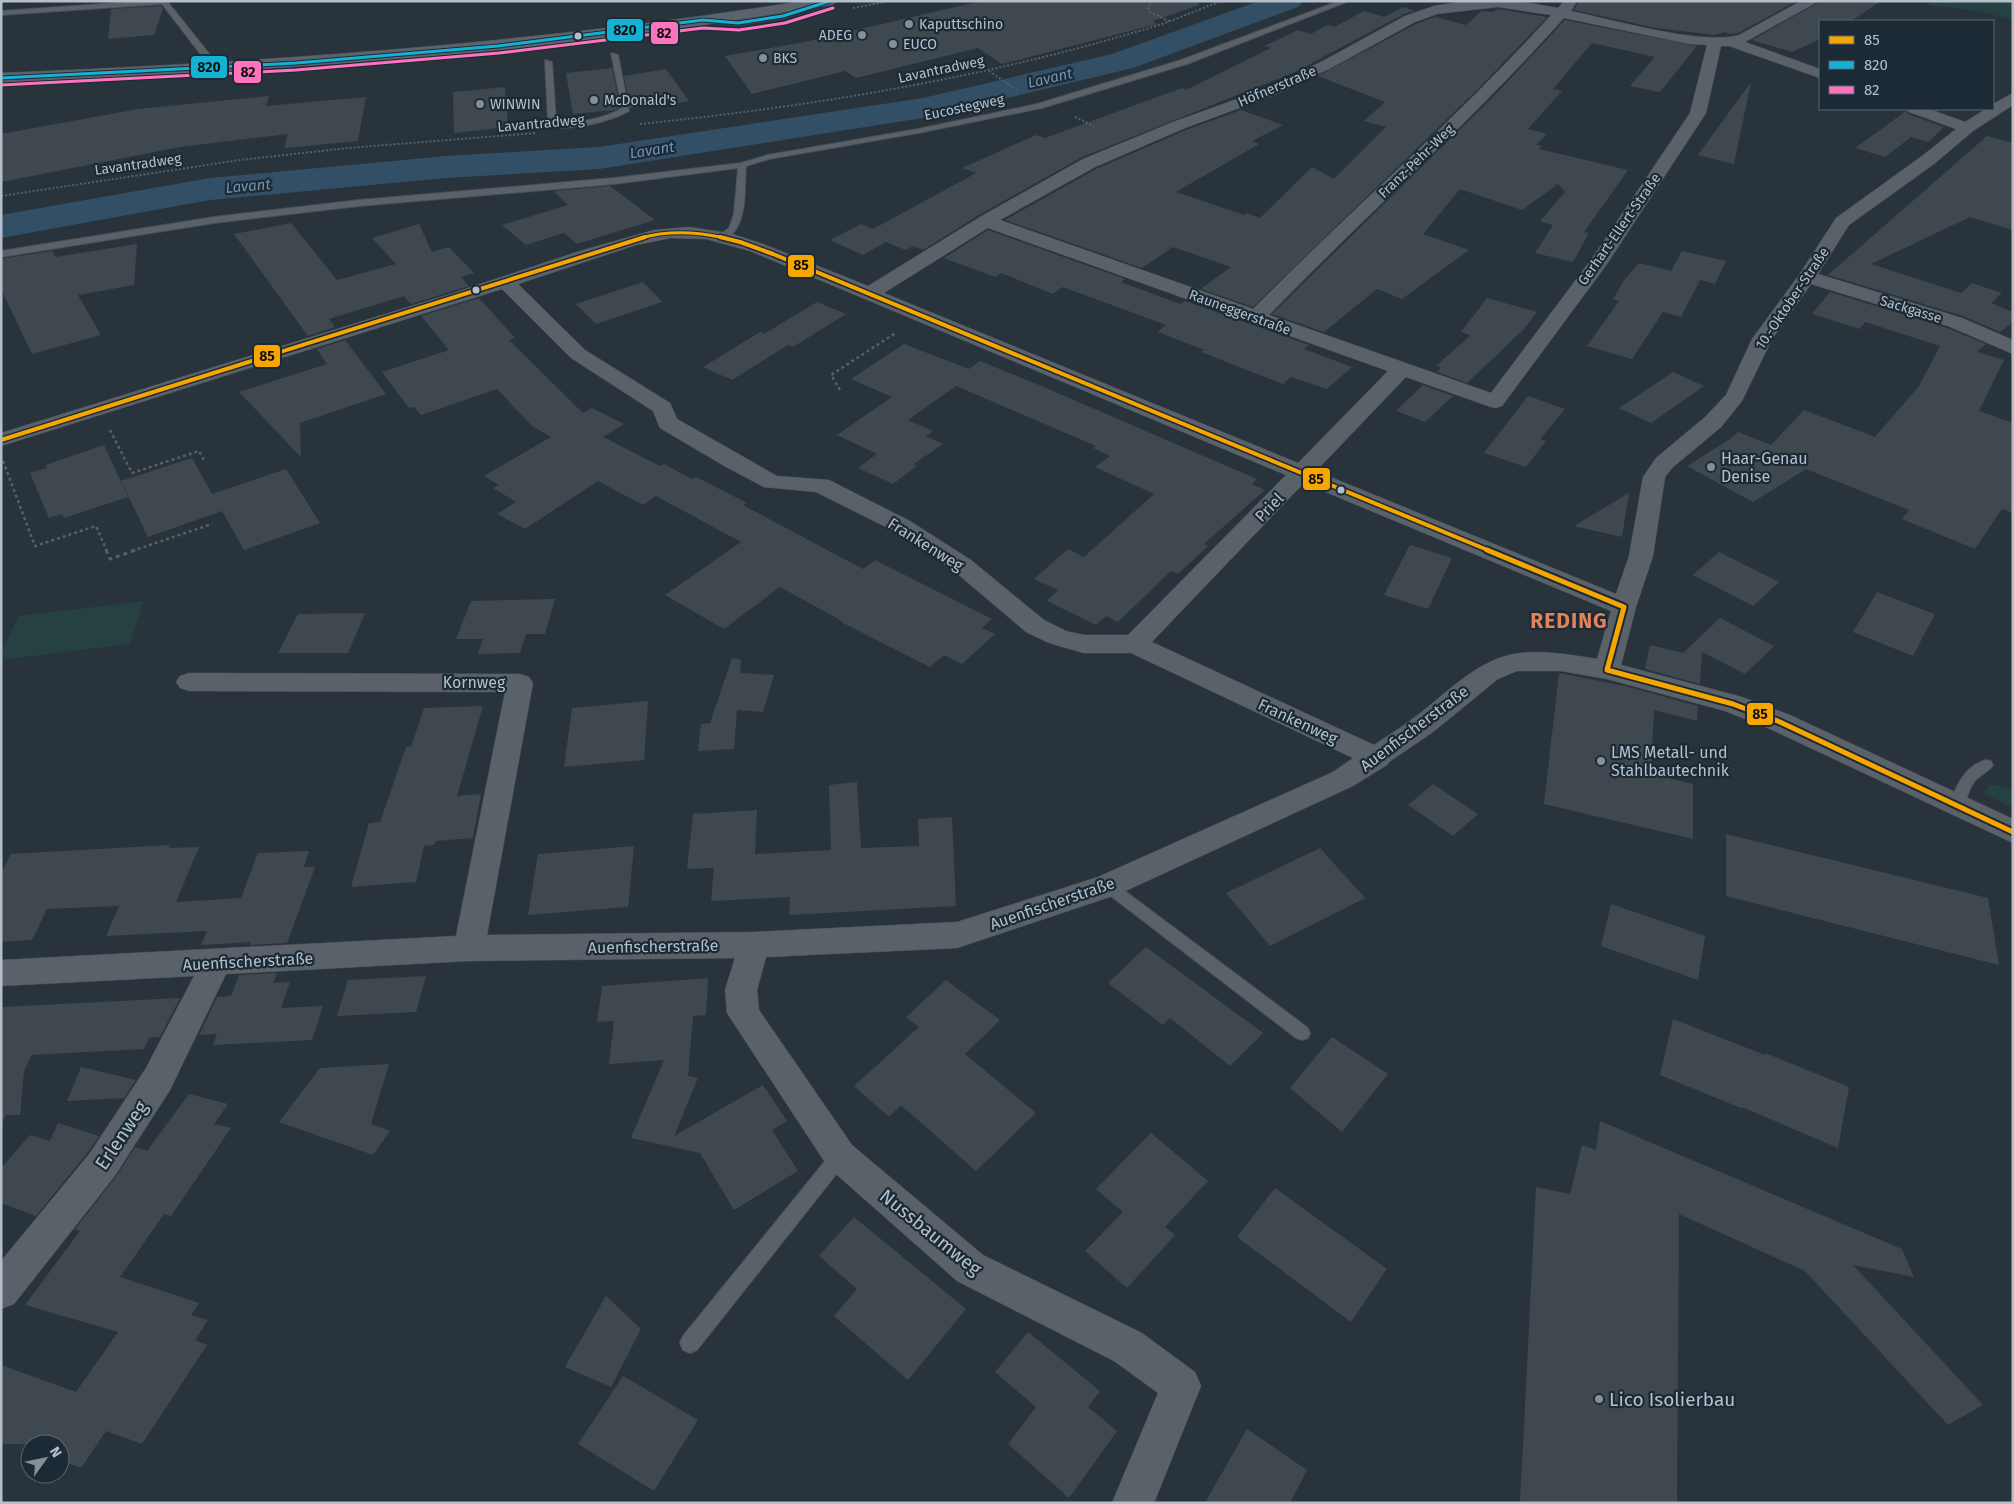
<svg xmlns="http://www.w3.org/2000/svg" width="2014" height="1504" font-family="'Fira Sans',sans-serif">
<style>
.green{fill:#254141}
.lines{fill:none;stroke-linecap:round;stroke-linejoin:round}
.river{fill:#334f66;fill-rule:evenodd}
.building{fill:#40484f}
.service-casing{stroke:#484f55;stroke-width:2}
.minor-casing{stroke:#484f55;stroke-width:1}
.primary-casing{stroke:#475057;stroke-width:1}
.path-far2{stroke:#586066;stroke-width:2;stroke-dasharray:2 2;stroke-linecap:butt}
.path-far1{stroke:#586066;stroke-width:2.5;stroke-dasharray:3 3;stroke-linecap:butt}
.path{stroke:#586066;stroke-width:3;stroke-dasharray:4 4;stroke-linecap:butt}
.service{fill:#5a6168;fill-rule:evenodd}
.minor{fill:#5a6168;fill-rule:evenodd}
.primary{fill:#5d636a;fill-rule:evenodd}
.bus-1-far2-casing{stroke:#1c2a36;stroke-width:5}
.bus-1-far1-casing{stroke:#1c2a36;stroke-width:7}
.bus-1-casing{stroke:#1c2a36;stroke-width:9}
.bus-2-casing{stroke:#1c2a36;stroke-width:5}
.bus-3-casing{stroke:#1c2a36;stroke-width:5}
.bus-1-far2{stroke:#f7a600;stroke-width:3}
.bus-1-far1{stroke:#f7a600;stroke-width:4}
.bus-1{stroke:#f7a600;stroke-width:5}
.bus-2{stroke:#13b2d5;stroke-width:3}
.bus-3{stroke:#fc73be;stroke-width:3}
.poi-dot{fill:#838f99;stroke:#1c2a36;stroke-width:2}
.bus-dot{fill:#b3c0cc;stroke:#1c2a36;stroke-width:2}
.labels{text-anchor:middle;stroke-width:4.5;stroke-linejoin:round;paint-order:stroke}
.far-poi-label{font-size:14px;fill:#b3c0cc;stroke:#1c2a36;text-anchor:start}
.far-street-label{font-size:14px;fill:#b3c0cc;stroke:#1c2a36}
.far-water-label{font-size:15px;font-style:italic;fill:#7095b2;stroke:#1c2a36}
.poi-label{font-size:16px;fill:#b3c0cc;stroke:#1c2a36;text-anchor:start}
.street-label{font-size:16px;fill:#b3c0cc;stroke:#1c2a36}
.near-street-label{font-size:19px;fill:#b3c0cc;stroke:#1c2a36}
.near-poi-label{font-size:19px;fill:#b3c0cc;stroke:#1c2a36;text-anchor:start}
.district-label{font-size:21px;font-weight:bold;letter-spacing:1px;fill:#e0835a;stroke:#1c2a36}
.line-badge{stroke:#1c2a36;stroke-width:2}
.pale-badge-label{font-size:14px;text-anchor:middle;font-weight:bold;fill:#111}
</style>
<rect width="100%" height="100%" fill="#29333b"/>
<g class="green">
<path d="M1930 1H2013V20L1983 12 1929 5Z"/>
<path d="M144 601 130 644 1 660V654L18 616Z"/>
<path d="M1997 785 2013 790V808L1986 795 1985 792 1989 786Z"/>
</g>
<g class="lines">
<path class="river" d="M1259 1H1303L1298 7 1133 68 923 118 599 169 446 178 210 200 1 238V215L210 178 446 156 599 147 923 98 1112 54Z"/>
</g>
<g class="building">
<path d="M981 1H1198L1199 5 1153 21 1157 24 1002 64 978 48 856 78 845 71 752 94 725 56 805 42Z"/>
<path d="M1579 1H1797L1738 33 1731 34 1724 32 1715 35 1656 28 1574 10Z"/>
<path d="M1821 1H1881L1851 21H1820V39L1792 52 1752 40Z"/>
<path d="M161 6 163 9 154 35 108 39 111 9Z"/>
<path d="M1403 7 1415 11 1404 14 1295 72 1082 157 979 215 923 250 913 246 905 250 886 242 863 255 830 240 861 224 873 229 976 173 962 168 1036 135 1045 138 1182 88 1186 90 1271 48 1264 46 1298 30 1311 34 1327 25 1334 27 1364 11 1384 17Z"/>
<path d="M1498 9 1547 17 1477 90 1253 307 1201 289 1231 267 1173 247 1142 268 1005 220 1096 169 1186 130 1241 110 1283 125 1252 141 1259 144 1176 192 1244 215 1246 213 1260 218 1312 167 1334 179 1386 127 1364 121 1385 102 1318 76 1416 24 1435 17 1466 25 1481 11 1493 12Z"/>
<path d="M1565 20 1697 46 1660 92 1630 86 1655 57 1592 43 1553 89 1562 91 1528 129 1547 134 1536 145 1542 146 1539 149 1628 170 1584 232 1589 233 1573 262 1535 253 1553 225 1540 221 1565 192 1558 184 1522 210 1460 189 1423 234 1469 250 1402 299 1377 289 1324 332 1272 314 1494 96Z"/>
<path d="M612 68 620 107 615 110 573 114 566 73Z"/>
<path d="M666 69 689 101 655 107 654 105 630 108 624 76Z"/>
<path d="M1751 82 1734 164 1698 155Z"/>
<path d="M505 87 508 127 454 133 453 92Z"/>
<path d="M269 96 266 106 366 97 358 141 284 148 288 134 180 147 1 182V134L138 109Z"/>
<path d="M1906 111 1908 114 1944 127 1928 142 1911 137 1885 157 1855 148Z"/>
<path d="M1987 136 2013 143V230L1970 217 1871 264 1961 293 1972 283 2002 293 1991 303 2013 312V322L2000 332 1963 316 1828 275Z"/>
<path d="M610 186 655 220 577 244 564 233 526 245 502 225 568 205 554 191Z"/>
<path d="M291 223 337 280 396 264 372 238 419 224 432 252 449 247 474 273 461 277 469 286 411 304 404 296 329 319 335 327 308 336 234 234Z"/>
<path d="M988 230 1125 279 1121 282 1180 304 1185 301 1309 345 1304 349 1352 367 1327 389 1291 377 1283 384 1201 352 1204 350 1158 332 1166 325 1063 287 1053 294 1001 273 995 277 944 258Z"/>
<path d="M137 244 134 285 78 295 101 335 32 354 1 289V259L52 251 55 257Z"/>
<path d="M1682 251 1726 261 1715 284 1700 280 1681 317 1663 312 1632 359 1587 346 1619 301 1613 299 1624 280 1639 263 1671 271Z"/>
<path d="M643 282 662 302 596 324 576 304Z"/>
<path d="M1830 292 1947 328 1986 344 1977 352 2004 360 1979 411 2013 423V513L2002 509 1975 549 1902 519 1909 510 1806 469 1753 502 1687 466 1730 439 1738 432 1771 445 1804 410 1875 437 1919 386 1940 346 1865 322 1860 329 1812 314Z"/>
<path d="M479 298 515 338 509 340 583 413 592 408 624 424 603 437 660 466 664 464 692 479 696 477 747 503 743 505 863 569 875 560 899 572 992 619 982 628 995 634 962 664 944 655 930 667 841 622 842 621 780 587 724 629 665 595 741 542 656 496 643 505 598 481 525 529 497 514 516 502 493 488 499 485 484 476 551 437 532 426 497 389 421 415 414 407 409 408 382 372 449 350 421 316Z"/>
<path d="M1487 298 1537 312 1524 329 1467 383 1437 372 1441 368 1436 366 1471 335 1461 332Z"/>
<path d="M817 302 846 314 793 347 787 344 788 345 732 380 703 367 760 332 764 334Z"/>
<path d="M345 340 386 394 300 423 301 457 239 392 327 364 317 349Z"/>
<path d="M904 344 969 369 980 361 1039 385 1257 479 1252 484 1265 490 1204 544 1208 546 1178 574 1171 571 1118 622 1106 616 1096 625 1047 601 1058 590 1034 579 1068 549 1084 557 1154 494 1095 467 1110 456 1093 448 1096 446 956 386 908 420 933 431 926 436 943 444 914 464 917 466 893 484 858 468 877 454 837 435 892 397 851 379Z"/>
<path d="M1673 372 1704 386 1651 423 1619 408Z"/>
<path d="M1423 385 1453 396 1425 422 1396 411Z"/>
<path d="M1528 396 1565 409 1540 439 1546 441 1526 467 1484 453Z"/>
<path d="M104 445 128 497 64 518 62 514 49 518 30 473 47 468 46 465 66 458Z"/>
<path d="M192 458 212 494 286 469 320 523 244 550 222 511 148 537 121 481Z"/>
<path d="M1629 493 1622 537 1574 526Z"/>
<path d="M1410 545 1452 558 1428 609 1384 595Z"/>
<path d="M1719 552 1779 582 1753 606 1693 575Z"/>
<path d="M1877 592 1935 614 1913 656 1853 632Z"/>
<path d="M555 599 545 634H526L520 653 478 654 483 639H456L471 601Z"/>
<path d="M365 613 348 653H278L298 614Z"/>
<path d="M1720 618 1774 646 1745 674 1702 652 1700 684 1645 669 1650 645 1683 653Z"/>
<path d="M732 658 741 660 740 673 774 675 763 712 737 710 734 749 698 751 701 724 710 723Z"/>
<path d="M1559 673 1625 686 1698 706 1697 721 1654 710 1651 774 1693 784V839L1544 804Z"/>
<path d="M648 701 644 760 564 767 572 708Z"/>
<path d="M483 706 457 796 481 794 473 838 436 841 434 845 424 846 416 882 351 887 369 823 380 822 406 747H411L424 708Z"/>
<path d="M857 782 861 848 919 846 918 819 952 817 956 906 789 915 790 897 711 901 714 868 687 869 693 814 757 810 755 854 831 850 829 785Z"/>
<path d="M1433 784 1478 814 1453 836 1408 805Z"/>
<path d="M1726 834 1988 898 1999 965 1726 896Z"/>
<path d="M171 845 169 848 199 847 176 902 241 898 258 853 309 851 304 867H315L287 943 250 945 251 942 201 945 207 931 106 936 119 906 47 909 32 940 1 942V873L11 854Z"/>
<path d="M634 846 628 907 528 915 538 854Z"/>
<path d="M1320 848 1365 898 1270 946 1226 893Z"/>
<path d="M1611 904 1705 936 1698 980 1601 946Z"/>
<path d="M1146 947 1263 1033 1230 1066 1170 1018 1163 1025 1108 983Z"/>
<path d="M277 973 273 983 290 982 281 1008 323 1006 312 1040 213 1045 217 1034 199 1035 217 997 231 996 239 975Z"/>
<path d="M426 976 416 1012 337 1016 348 980Z"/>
<path d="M708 978 706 1015 693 1016 688 1076 698 1078 674 1136 763 1085 787 1121 772 1130 798 1171 734 1210 700 1153 631 1138 664 1060 609 1064 614 1021 597 1022 602 986Z"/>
<path d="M946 980 1000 1020 965 1054 1036 1113 976 1171 901 1105 889 1117 854 1086 919 1027 906 1017Z"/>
<path d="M180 998 160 1037 149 1038 144 1049 31 1055 24 1072 20 1115H6L1 1125V1007Z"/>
<path d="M1673 1019 1765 1055V1053L1849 1087 1838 1148 1742 1107 1741 1108 1660 1075Z"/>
<path d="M1332 1037 1388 1074 1342 1132 1290 1088Z"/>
<path d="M389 1064 371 1124 390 1131 373 1155 279 1122 320 1068Z"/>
<path d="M81 1067 136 1080 124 1098 67 1101Z"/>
<path d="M189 1094 228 1104 214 1124 231 1128 171 1216 164 1214 120 1277 199 1303 191 1315 208 1320 195 1340 207 1345 142 1444 106 1431 81 1468 60 1460V1444H1V1365L76 1392 118 1332 25 1305 80 1231 75 1229 115 1178 135 1147 147 1151Z"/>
<path d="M1600 1121 1902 1249 1914 1277 1853 1265 1983 1405 1948 1425 1805 1271 1679 1214 1677 1503H1520L1536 1187 1570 1194 1582 1145 1596 1150Z"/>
<path d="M58 1123 99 1136 88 1152 36 1216 1 1203V1168L30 1135 50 1141Z"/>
<path d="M1151 1133 1208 1181 1165 1227 1175 1235 1127 1288 1085 1251 1123 1212 1096 1189Z"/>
<path d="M1275 1188 1387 1269 1351 1322 1237 1237Z"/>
<path d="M854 1217 966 1309 908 1380 834 1316 857 1289 819 1256Z"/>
<path d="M606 1296 641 1329 611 1387 565 1367Z"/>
<path d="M1028 1332 1100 1391 1088 1407 1117 1431 1069 1498 1008 1444 1036 1407 995 1372Z"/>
<path d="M623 1376 698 1420 654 1491 578 1444Z"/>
<path d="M1247 1429 1307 1470 1290 1503H1205Z"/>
</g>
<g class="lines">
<g class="service-casing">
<g id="service">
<path d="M144 1H167L218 65V69H212L162 4 1 15V11Z"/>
<path d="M1339 1H1349L1187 64 1042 108 918 133 769 159 746 166C744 189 749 231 722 240L717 237 729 228 734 214 738 168 614 184 359 206 214 223 1 257V251L214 217 359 200 614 178 741 163 768 155 918 129 1037 104 1181 60Z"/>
<path d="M820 2 822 3V5L783 18 738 25 706 22 702 20 706 18 738 21 782 14Z"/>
<path d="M611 53 618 55 629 111C610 122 574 130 552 127L548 122 545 60 552 62 556 121C574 125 606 118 622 108Z"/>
<path d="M1986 760 1991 761 1993 765C1989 772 1979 775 1974 782 1968 790 1967 800 1962 809L1957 810 1952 809 1950 805C1956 785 1965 766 1986 760Z"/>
<path d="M1108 880 1113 882 1308 1028 1310 1033 1308 1038 1302 1040 1296 1038 1103 890 1101 886 1103 882Z"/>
<path d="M840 1148 846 1150 849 1156 846 1162 697 1350 690 1353 683 1350 680 1343 683 1336 834 1150Z"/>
</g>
</g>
<g class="minor-casing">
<path id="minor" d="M1465 1H1518L1558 8 1564 1H1577L1571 11C1610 19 1703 46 1739 35L1801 1H1819L1745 42 1820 69V78L1729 46H1721L1706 113 1607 264 1502 406 1495 408 1488 406 1406 377 1316 471 1616 594 1629 556 1643 477 1656 458 1705 417 1726 395 1752 339 1799 275 1836 218 1922 156 1956 129 1909 112 1907 109H1929L1965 122 1986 109H1993V104L2013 93V105L1973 131 1934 164 1849 225 1818 274 1962 318 2013 340V354L1948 326 1811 284 1772 339 1742 401 1721 427 1672 468 1665 477 1653 556 1636 607 1621 665 1742 697 1790 715 2013 819V843L1770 729 1725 711 1607 679 1561 671H1517L1498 679 1433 732 1389 762 1387 765 1353 786 1119 894 957 948 766 957 757 990 759 1010 852 1145 983 1255 1142 1333 1195 1372 1201 1386 1154 1503H1112L1158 1393 1114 1361 957 1281 828 1167 727 1013 725 990 735 958 469 961 226 974 170 1090 114 1177 14 1304 1 1309V1261L90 1153 146 1068 194 976 1 986V960L456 936 505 692 189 691 180 688 176 682 180 676 189 673 520 674 529 677 533 683 487 935 754 932 957 922 1098 877 1333 772 1353 758 1131 653H1084L1049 643 1026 632 953 570 894 531 816 492 764 487 726 467 660 428 653 411 571 358 502 289 1 446V433L450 294 580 251 654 230 689 227 729 233 763 244 868 286 980 217 1083 159 1173 122 1262 90 1321 62 1405 16 1434 6ZM1498 7 1551 15C1457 119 1351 210 1253 309L1000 220 1095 167 1185 128 1272 96 1331 68 1415 22 1437 14ZM1564 18 1690 44 1707 45 1690 113 1593 257 1491 393 1269 315C1366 215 1471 122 1564 18ZM988 228 1388 371 1298 463 884 293ZM671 238 706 239 750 251 1286 475 1128 635H1084L1066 631 1044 620 971 560 910 521 829 480 777 476 677 419 670 403 585 350 518 284 636 245ZM1304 483 1611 611 1597 659C1570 655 1541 649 1514 654 1475 661 1445 695 1415 717 1402 727 1387 736 1374 745L1152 642Z"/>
</g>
<g class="primary-casing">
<path id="primary" d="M803 1H838L831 5C728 22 624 37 520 48 347 65 174 75 1 83V73C270 62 537 43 803 1Z"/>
</g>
<g class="path-far2">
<path d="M1152 1 1148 8 1150 12 1169 21"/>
<path d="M853 8 890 1"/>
<path d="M989 71 1017 90"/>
<path d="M1075 117 1094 126"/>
<path d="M640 124C816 106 992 77 1162 24 1182 17 1202 8 1222 1"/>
<path d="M1 196 240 160 348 148 536 133"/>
</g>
<g class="path-far1">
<path d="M840 390 831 375 897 332"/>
<path d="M110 430 132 473 199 451 204 460"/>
<path d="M3 461 35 546 96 526 107 551"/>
<path d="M132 551 212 524"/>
</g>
<path class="path" d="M106 550 110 559 136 550"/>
<use href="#service" class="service"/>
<use href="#minor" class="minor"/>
<use href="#primary" class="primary"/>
<g class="bus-1-far2-casing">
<path id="bus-1-far2" d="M641 238C668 230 698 232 725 238"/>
</g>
<g class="bus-1-far1-casing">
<g id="bus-1-far1">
<path d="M720 237 740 242 773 254 1490 551"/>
<path d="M1 440 645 237"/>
</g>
</g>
<g class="bus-1-casing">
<path id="bus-1" d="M1487 550 1624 607 1607 670 1733 704 1780 722 2013 832"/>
</g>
<g class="bus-2-casing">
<path id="bus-2" d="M1 78 296 63 498 46 703 20 738 23 783 16 830 1"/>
</g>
<g class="bus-3-casing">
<path id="bus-3" d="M1 85 296 70 499 53 703 28 739 30 785 23 833 8"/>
</g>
<use href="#bus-1-far2" class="bus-1-far2"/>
<use href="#bus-1-far1" class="bus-1-far1"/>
<use href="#bus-1" class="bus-1"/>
<use href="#bus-2" class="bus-2"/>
<use href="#bus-3" class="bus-3"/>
</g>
<g class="poi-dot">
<circle cx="909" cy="24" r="5"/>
<circle cx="862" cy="35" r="5"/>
<circle cx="893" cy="44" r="5"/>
<circle cx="763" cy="58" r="5"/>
<circle cx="594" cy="100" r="5"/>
<circle cx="480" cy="104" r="5"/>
<circle cx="1711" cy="467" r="5"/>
<circle cx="1601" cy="761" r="5"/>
<circle cx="1599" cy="1399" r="5"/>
</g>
<g class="bus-dot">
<circle cx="578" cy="36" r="4.5"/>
<circle cx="476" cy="290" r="4.5"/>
<circle cx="1341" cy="490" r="4.5"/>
</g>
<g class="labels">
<g class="far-poi-label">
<text x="919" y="29">Kaputtschino</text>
<text x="852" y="40" text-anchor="end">ADEG</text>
<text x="903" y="49">EUCO</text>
<text x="773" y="63">BKS</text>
<text x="604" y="105">McDonald's</text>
<text x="490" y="109">WINWIN</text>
</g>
<g class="far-street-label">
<text transform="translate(941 69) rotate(-12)" y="5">Lavantradweg</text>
<text transform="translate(1277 86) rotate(-23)" y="5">Höfnerstraße</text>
<text transform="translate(964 107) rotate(-12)" y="5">Eucostegweg</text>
<text transform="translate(541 123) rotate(-5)" y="5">Lavantradweg</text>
<text transform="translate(1416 161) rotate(-44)" y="5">Franz-Pehr-Weg</text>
<text transform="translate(138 164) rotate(-8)" y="5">Lavantradweg</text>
<text transform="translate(1619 229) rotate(-55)" y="5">Gerhart-Ellert-Straße</text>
<text transform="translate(1792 298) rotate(-56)" y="5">10.-Oktober-Straße</text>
<text transform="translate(1911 309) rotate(17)" y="5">Sackgasse</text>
<text transform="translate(1240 312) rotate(20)" y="5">Rauneggerstraße</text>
</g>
<g class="far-water-label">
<text transform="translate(1050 78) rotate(-13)" y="5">Lavant</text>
<text transform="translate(652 150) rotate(-9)" y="5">Lavant</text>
<text transform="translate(248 186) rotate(-5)" y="5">Lavant</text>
</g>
<g class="poi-label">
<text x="1721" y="464">Haar-Genau<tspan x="1721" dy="18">Denise</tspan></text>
<text x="1611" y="758">LMS Metall- und<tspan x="1611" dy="18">Stahlbautechnik</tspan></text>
</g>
<g class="street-label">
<text transform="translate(1269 507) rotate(-46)" y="6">Priel</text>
<text transform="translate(926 544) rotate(32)" y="6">Frankenweg</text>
<text x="474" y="688">Kornweg</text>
<text transform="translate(1298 721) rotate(25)" y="6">Frankenweg</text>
<text transform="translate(1414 728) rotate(-37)" y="6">Auenfischerstraße</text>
<text transform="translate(1052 903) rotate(-19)" y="6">Auenfischerstraße</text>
<text transform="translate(653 946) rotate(-1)" y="6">Auenfischerstraße</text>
<text transform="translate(248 961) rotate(-3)" y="6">Auenfischerstraße</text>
</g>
<g class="near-street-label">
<text transform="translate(121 1135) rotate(-56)" y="7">Erlenweg</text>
<text transform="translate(931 1232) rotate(39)" y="7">Nussbaumweg</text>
</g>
<g class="near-poi-label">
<text x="1609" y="1406">Lico Isolierbau</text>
</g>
<g class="district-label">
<text x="1569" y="628">REDING</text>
</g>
</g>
<g class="line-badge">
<rect x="606" y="18" width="38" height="24" rx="5" fill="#13b2d5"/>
<rect x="650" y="21" width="29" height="24" rx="5" fill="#fc73be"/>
<rect x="190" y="55" width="38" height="24" rx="5" fill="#13b2d5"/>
<rect x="233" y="60" width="29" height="24" rx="5" fill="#fc73be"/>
<rect x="787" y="254" width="28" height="24" rx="5" fill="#f7a600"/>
<rect x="253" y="344" width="28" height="24" rx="5" fill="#f7a600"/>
<rect x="1302" y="467" width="29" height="24" rx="5" fill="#f7a600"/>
<rect x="1746" y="702" width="28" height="24" rx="5" fill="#f7a600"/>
</g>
<g class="pale-badge-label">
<text x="625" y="35">820</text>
<text x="664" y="38">82</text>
<text x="209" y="72">820</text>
<text x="248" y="77">82</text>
<text x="801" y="270">85</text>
<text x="267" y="361">85</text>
<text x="1316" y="484">85</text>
<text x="1760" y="719">85</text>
</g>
<rect width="2014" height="1504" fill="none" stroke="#b3c0cc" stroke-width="5"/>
<rect x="1819" y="20" width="175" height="90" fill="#1c2a36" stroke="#586672"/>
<rect x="1829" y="36" width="25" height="8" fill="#f7a600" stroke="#586672"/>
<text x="1864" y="45" font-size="15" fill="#b3c0cc">85</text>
<rect x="1829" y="61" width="25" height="8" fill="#13b2d5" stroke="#586672"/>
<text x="1864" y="70" font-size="15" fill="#b3c0cc">820</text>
<rect x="1829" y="86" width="25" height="8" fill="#fc73be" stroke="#586672"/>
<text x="1864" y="95" font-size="15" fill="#b3c0cc">82</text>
<g transform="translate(45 1459) rotate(57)"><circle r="24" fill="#1c2a36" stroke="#586672"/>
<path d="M0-4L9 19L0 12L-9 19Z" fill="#838f99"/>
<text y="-8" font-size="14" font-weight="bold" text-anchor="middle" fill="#b3c0cc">N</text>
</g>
</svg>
